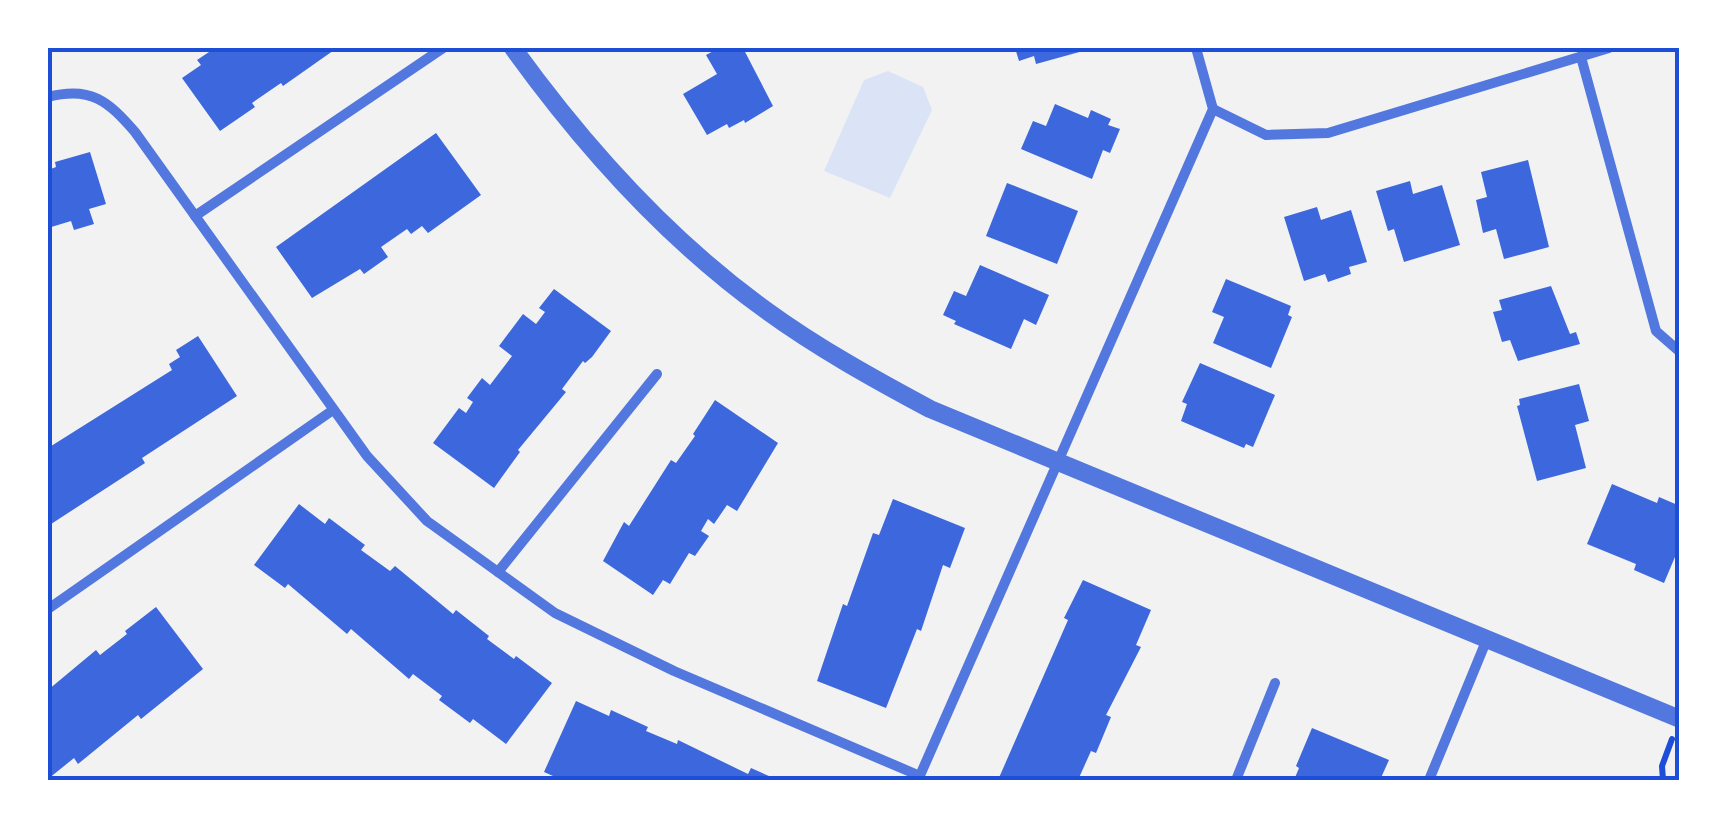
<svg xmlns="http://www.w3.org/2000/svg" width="1727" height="828" font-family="'Fira Sans Condensed',sans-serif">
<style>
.green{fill:#dbe4f7}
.building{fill:#3d67dc}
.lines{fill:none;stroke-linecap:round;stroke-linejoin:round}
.path{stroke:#1d4ed8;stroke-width:6}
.minor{stroke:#5277de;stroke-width:10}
.tertiary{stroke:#5277de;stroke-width:18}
.neatline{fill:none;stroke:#1d4ed8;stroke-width:4}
</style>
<rect width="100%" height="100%" fill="#f2f2f2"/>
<path class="green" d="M888 71 923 87 932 110 890 198 824 171 864 80Z"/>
<g class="building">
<path d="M215 48H337L283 86 281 83 252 103 255 107 220 131 182 78 201 65 197 60Z"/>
<path d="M719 48H743L773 106 745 123 744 120 729 128 727 124 707 135 683 94 717 74 706 55Z"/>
<path d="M1015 48H1082L1083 51 1036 64 1034 56 1019 61Z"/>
<path d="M1055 104 1088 118 1091 110 1111 119 1108 125 1120 129 1110 153 1103 150 1092 179 1021 149 1033 121 1046 126Z"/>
<path d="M436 133 481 195 428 233 422 226 411 234 407 229 381 247 388 257 364 274 360 269 312 298 276 247Z"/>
<path d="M90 152 106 204 89 209 94 224 74 230 71 221 48 228V170L56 167 55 162Z"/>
<path d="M1528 160 1549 247 1504 259 1496 229 1483 233 1476 200 1487 197 1481 172Z"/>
<path d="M1410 181 1413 194 1442 185 1460 245 1404 262 1394 229 1388 231 1376 191Z"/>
<path d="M1007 183 1078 211 1057 264 986 236Z"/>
<path d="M1317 207 1321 220 1351 210 1367 262 1349 267 1351 274 1328 282 1325 274 1304 281 1284 217Z"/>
<path d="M980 265 1049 295 1036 325 1024 319 1011 349 954 324 956 321 943 315 954 291 966 296Z"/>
<path d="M1226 279 1291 306 1288 315 1292 317 1271 368 1213 343 1224 317 1212 312Z"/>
<path d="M1551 286 1570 334 1576 332 1580 344 1518 361 1510 340 1502 342 1493 312 1502 310 1499 300Z"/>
<path d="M554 289 611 331 592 357 585 363 583 361 562 389 566 392 518 450 520 452 494 488 433 443 459 408 466 413 473 402 467 398 482 378 490 385 512 356 499 346 523 314 536 324 545 312 539 308Z"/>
<path d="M198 336 237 396 142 458 145 463 48 526V448L172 370 169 364 180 357 176 350Z"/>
<path d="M1200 363 1275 395 1253 447 1246 444 1244 448 1181 421 1187 404 1182 402Z"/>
<path d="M1579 384 1589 421 1575 425 1586 468 1537 481 1517 406 1520 405 1519 399Z"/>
<path d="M715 400 778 443 737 511 727 505 714 524 708 519 701 531 709 536 695 556 689 553 670 584 663 580 653 595 603 561 624 522 629 526 671 460 676 463 695 436 693 434Z"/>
<path d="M1612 484 1657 503 1659 497 1680 506V545L1664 583 1634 570 1636 564 1587 544Z"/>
<path d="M893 499 965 528 950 568 943 565 921 631 917 629 886 708 817 681 843 604 847 606 873 533 879 535Z"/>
<path d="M299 504 325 524 329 518 365 545 361 550 390 571 395 566 453 614 456 610 489 636 487 639 514 659 516 656 552 683 506 744 473 719 470 723 439 700 442 696 413 674 409 679 351 629 347 634 288 584 285 588 254 565Z"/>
<path d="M1083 580 1151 610 1136 645 1141 647 1106 715 1111 717 1096 753 1091 751 1078 780H998L1068 620 1064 618Z"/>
<path d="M156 607 203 669 141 719 138 715 78 764 74 758 48 779V690L96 650 100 655 127 634 125 631Z"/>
<path d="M576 701 609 716 611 710 648 727 646 731 677 744 678 740 748 774 751 768 778 780H562L544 772Z"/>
<path d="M1312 728 1389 760 1380 780H1294L1299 768 1296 766Z"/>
</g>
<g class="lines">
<path class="path" d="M1663 780 1662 766 1672 739"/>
<g class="minor">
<path d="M1581 57 1656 331 1680 352"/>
<path d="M48 97C91 86 108 101 135 132L367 456 427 521 555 613 674 671 920 776"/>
<path d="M1213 109 1266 135 1328 133 1609 48"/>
<path d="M195 216 443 48"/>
<path d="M498 572 657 374"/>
<path d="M48 609 333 410"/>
<path d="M918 780 1213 109 1196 48"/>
<path d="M1236 780 1275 683"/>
<path d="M1429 780 1487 639"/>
</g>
<path class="tertiary" d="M513 48C583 145 668 240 767 311 818 348 874 379 930 409L1680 719"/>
</g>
<rect width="1727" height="828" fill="none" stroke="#ffffff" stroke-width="100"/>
<rect x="50" y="50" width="1627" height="728" class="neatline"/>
</svg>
